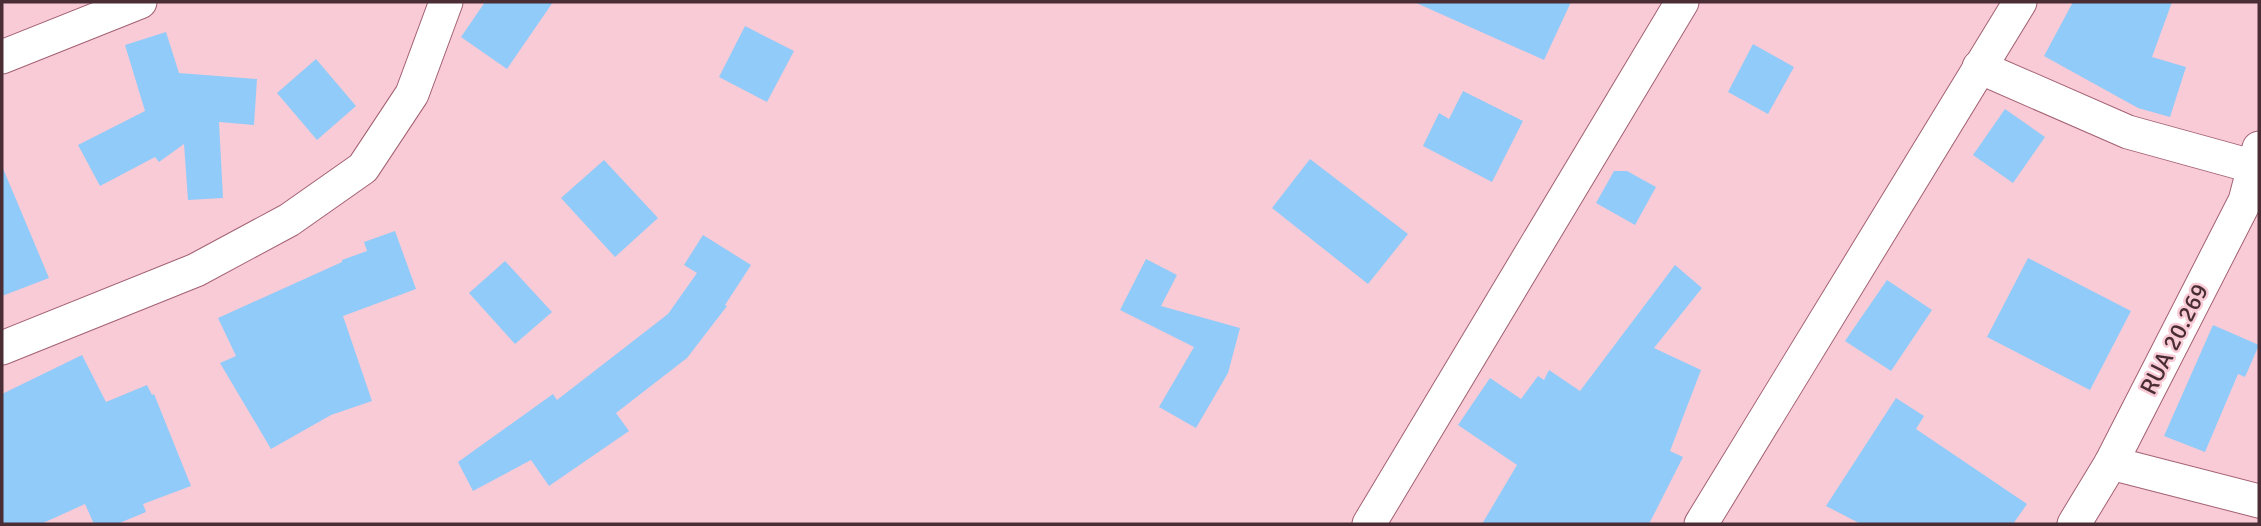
<svg xmlns="http://www.w3.org/2000/svg" width="2261" height="526" font-family="Signika,sans-serif">
<style>
.building{fill:#91cbf9}
.lines{fill:none;stroke-linecap:round;stroke-linejoin:round}
.minor-casing{stroke:#a36173;stroke-width:35}
.minor{stroke:#fff;stroke-width:33}
.labels{text-anchor:middle;stroke-width:5;stroke-linejoin:round;paint-order:stroke}
.street-label{font-size:24px;fill:#4b2e35;stroke:#f9cbd6}
</style>
<rect width="100%" height="100%" fill="#f9cbd6"/>
<g class="building">
<path d="M485 2H553L507 69 461 37Z"/>
<path d="M1414 2H1571L1544 60Z"/>
<path d="M2073 2H2172L2152 57 2186 67 2170 117 2138 108 2044 56Z"/>
<path d="M745 26 794 51 767 102 719 77Z"/>
<path d="M166 32 179 73 257 79 254 125 219 122 223 198 188 200 184 144 159 162 155 157 100 186 78 145 145 111 125 45Z"/>
<path d="M1753 44 1794 67 1768 114 1728 92Z"/>
<path d="M316 59 356 106 317 140 277 93Z"/>
<path d="M1463 91 1523 121 1492 182 1423 146 1439 113 1449 119Z"/>
<path d="M2005 109 2045 137 2013 183 1973 155Z"/>
<path d="M1310 159 1408 234 1368 284 1272 208Z"/>
<path d="M604 160 658 218 615 257 561 198Z"/>
<path d="M2 166 49 278 2 296Z"/>
<path d="M1614 171H1627L1656 187 1635 225 1596 203Z"/>
<path d="M395 231 416 289 343 316 372 401 331 415 271 449 220 363 236 356 218 318 342 262V260L367 251 364 242Z"/>
<path d="M703 235 751 265 725 305 727 306 687 358 616 413 629 431 549 486 531 460 473 491 458 462 553 394 557 400 668 314 697 273 684 265Z"/>
<path d="M2028 258 2131 311 2090 390 1987 337Z"/>
<path d="M1146 259 1177 275 1161 306 1240 328 1228 373 1196 428 1159 407 1194 347 1120 310Z"/>
<path d="M505 261 552 312 515 344 469 293Z"/>
<path d="M1675 265 1702 288 1654 348 1701 370 1670 451 1683 457 1649 524H1482L1517 465 1458 425 1490 378 1521 399 1538 376 1544 380 1549 370 1580 391Z"/>
<path d="M1887 280 1932 310 1891 371 1845 341Z"/>
<path d="M2213 325 2259 345 2245 377 2238 374 2205 452 2164 436Z"/>
<path d="M82 355 106 402 147 385 152 395 154 394 191 486 143 504 146 512 117 524H94L85 504 41 524H2V394Z"/>
<path d="M1896 398 1924 416 1916 429 2027 504 2013 524H1861L1826 506Z"/>
</g>
<g class="lines">
<g class="minor-casing">
<g id="minor">
<path d="M2 57 140 2"/>
<path d="M1979 67 2128 132 2255 167"/>
<path d="M2 348 196 270 289 220 363 168 412 94 446 2"/>
<path d="M2111 463 2259 501"/>
<path d="M1369 524 1682 2"/>
<path d="M1701 524 2020 2"/>
<path d="M2074 524 2111 463 2245 201 2259 148"/>
</g>
</g>
<use href="#minor" class="minor"/>
</g>
<g class="labels">
<g class="street-label">
<text transform="translate(2174 339) rotate(-63)" y="8">RUA 20.269</text>
</g>
</g>
<rect width="2261" height="526" fill="none" stroke="#4b2e35" stroke-width="7"/>
</svg>
